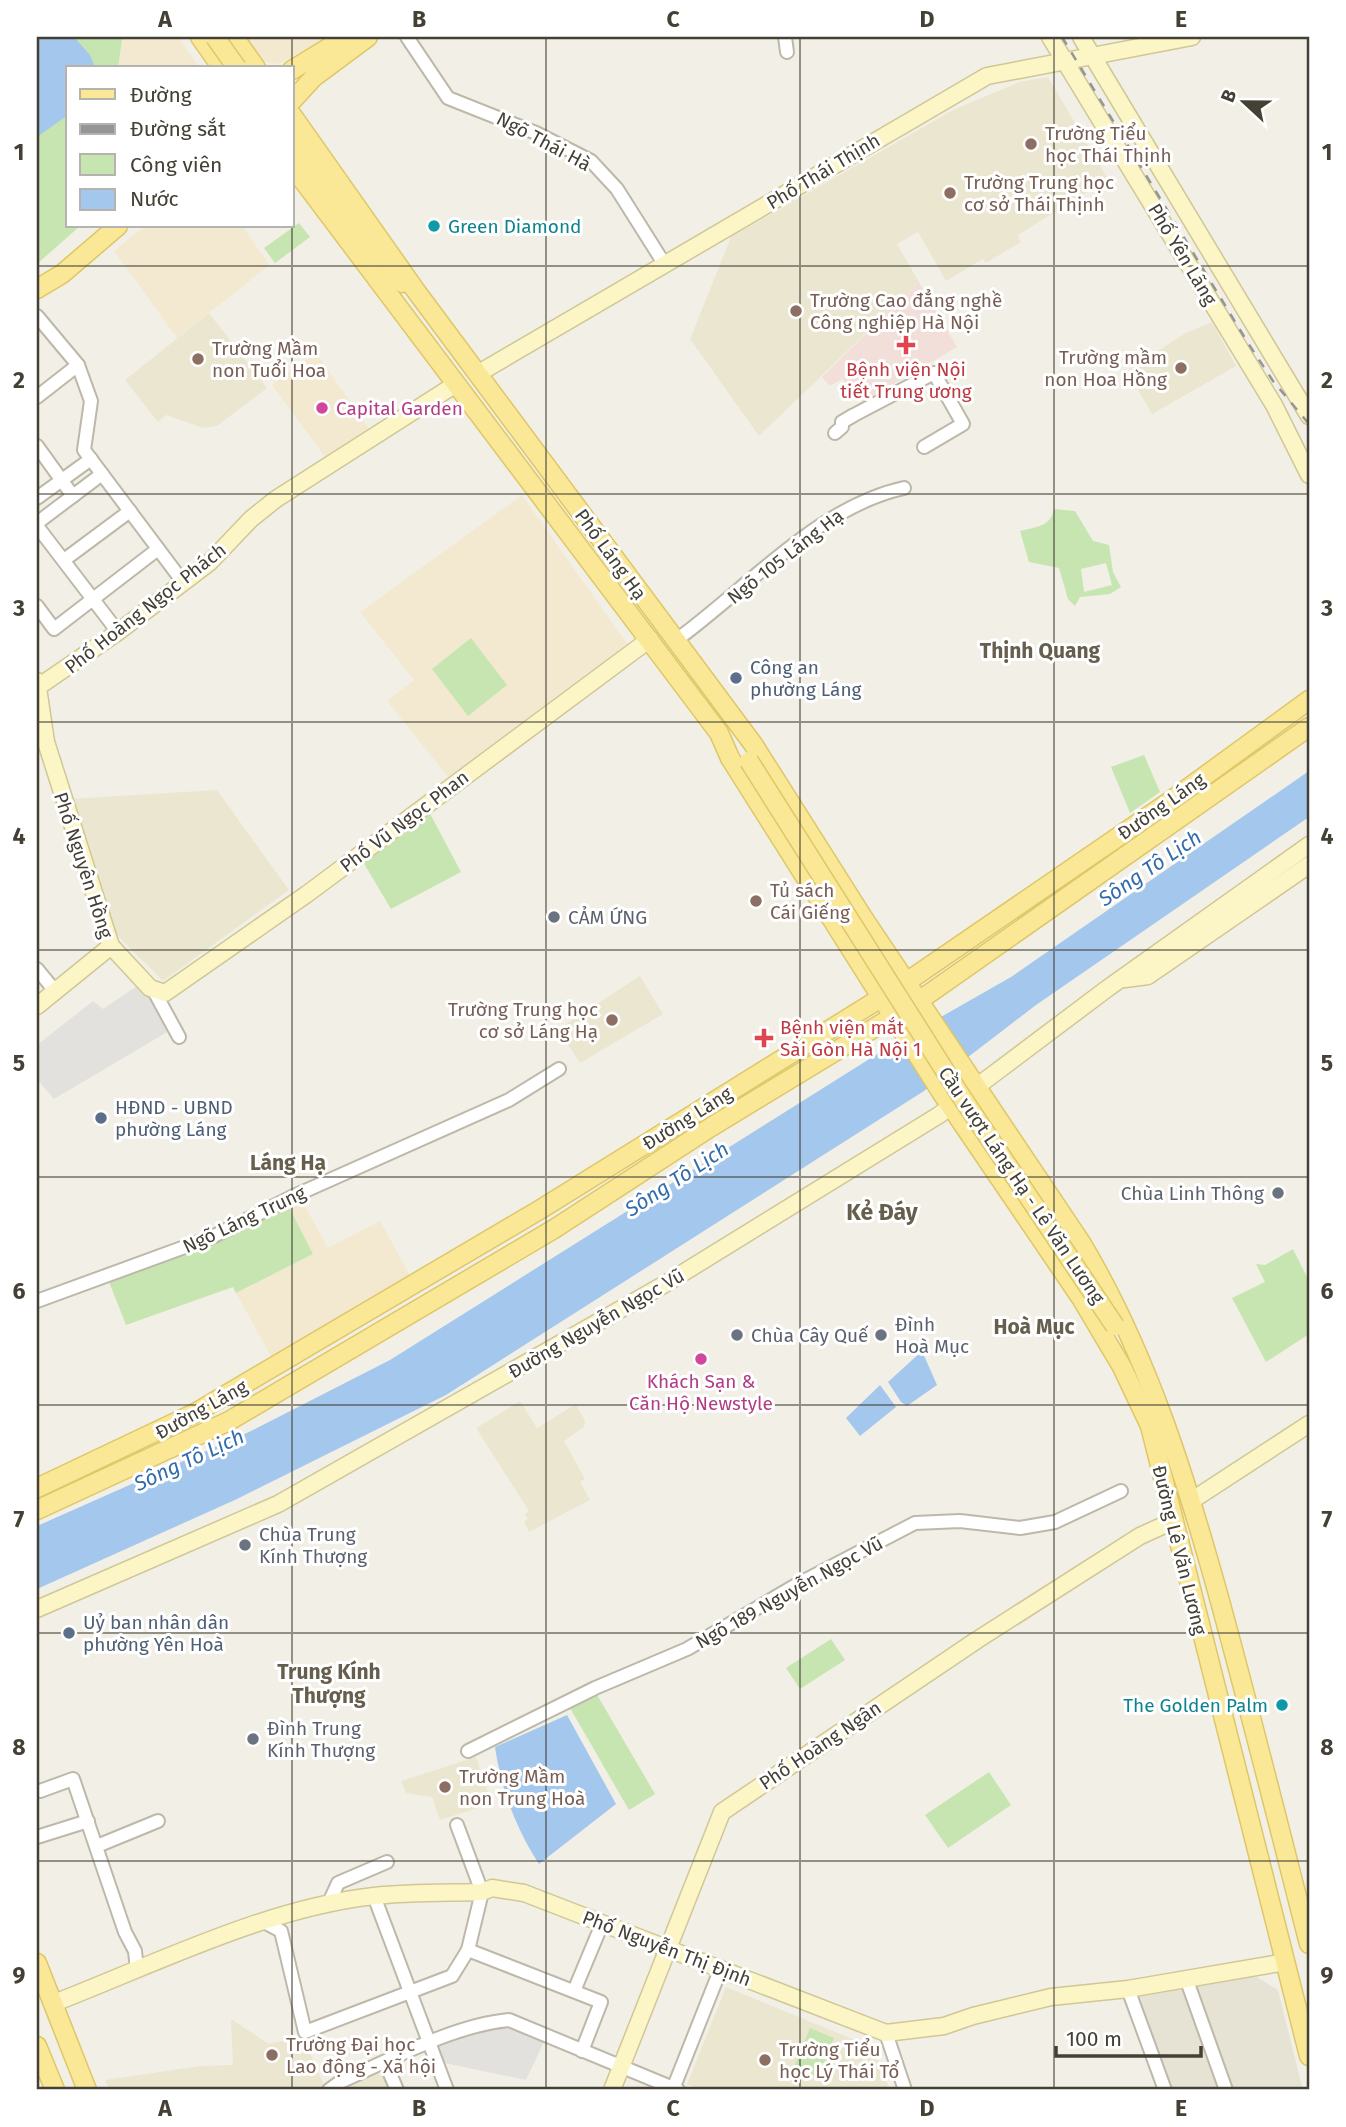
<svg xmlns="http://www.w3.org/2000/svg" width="1346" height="2127" font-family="'Fira Sans',sans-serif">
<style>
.residential{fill:#e6e2d4}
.commercial{fill:#f3e9d1}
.education{fill:#ebe6d0}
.medical{fill:#f2dfd9}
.green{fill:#c7e5b0;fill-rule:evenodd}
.parking{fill:#e3e1de}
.water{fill:#a4c7ed}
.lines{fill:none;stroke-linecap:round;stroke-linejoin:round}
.street-casing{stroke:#bdb8a9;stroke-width:16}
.secondary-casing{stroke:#d0c797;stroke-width:19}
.primary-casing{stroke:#dec768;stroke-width:21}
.street{stroke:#fff;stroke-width:12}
.secondary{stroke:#fcf5c6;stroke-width:16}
.primary{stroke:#fae897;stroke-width:18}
.rail{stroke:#959595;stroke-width:2.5;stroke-dasharray:9 9;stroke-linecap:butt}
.primary-bridge-casing{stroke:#dec768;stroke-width:21;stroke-linecap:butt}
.primary-bridge{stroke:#fae897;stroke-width:18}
.grid{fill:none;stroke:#444035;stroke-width:2;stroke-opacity:0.55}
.education-dot{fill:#8d6e63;stroke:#fff;stroke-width:2.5}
.culture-dot{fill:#0f9aa8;stroke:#fff;stroke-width:2.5}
.health-dot{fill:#e0444e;stroke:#fff;stroke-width:2.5}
.hotel-dot{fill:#d1479c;stroke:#fff;stroke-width:2.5}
.service-dot{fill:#5c6f8a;stroke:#fff;stroke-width:2.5}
.worship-dot{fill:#6b7280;stroke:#fff;stroke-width:2.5}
.labels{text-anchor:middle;stroke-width:6;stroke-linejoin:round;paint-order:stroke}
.education-label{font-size:19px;fill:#785e54;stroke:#fff;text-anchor:start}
.street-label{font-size:19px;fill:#444035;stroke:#fff}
.culture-label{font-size:19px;fill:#0d838f;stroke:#fff;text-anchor:start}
.health-label{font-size:19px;fill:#be3a42;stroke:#fff}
.hotel-label{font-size:19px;fill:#b23c85;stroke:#fff;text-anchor:start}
.service-label{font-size:19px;fill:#4e5e75;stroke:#fff;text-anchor:start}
.worship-label{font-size:19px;fill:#5b616d;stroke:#fff;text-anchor:start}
.neighbourhood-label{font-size:21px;font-weight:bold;fill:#675f4d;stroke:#fff}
.water-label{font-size:21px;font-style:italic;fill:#336cab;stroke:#fff}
.quarter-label{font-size:23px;font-weight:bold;fill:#675f4d;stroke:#fff}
.neatline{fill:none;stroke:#444035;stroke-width:2.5}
.grid-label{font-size:23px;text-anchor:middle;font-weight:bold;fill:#444035}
</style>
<rect width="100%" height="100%" fill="#f2f0e6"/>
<path class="residential" d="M1255 1976 1278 1990 1303 2090H1170L1137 1995Z"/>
<g class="commercial">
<path d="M127 37H178L200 68H118L122 40Z"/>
<path d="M240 37H328L279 64 264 62 251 54Z"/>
<path d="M145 226H242L270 265 177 338 114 251Z"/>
<path d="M316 353 371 431 328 461 272 385Z"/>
<path d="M522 495 628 645 448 777 387 701 414 680 360 612Z"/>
<path d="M301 1199 328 1248 380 1221 411 1277 272 1358 236 1293 313 1254 288 1205Z"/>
</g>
<g class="education">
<path d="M1048 77 1108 179 1018 235 1021 242 986 263 983 259 946 281 918 232 897 244 919 282 759 436 690 339 731 237 955 109 1020 82Z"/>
<path d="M209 313 267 388 217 426 203 428 166 415 158 422 125 380Z"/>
<path d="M1212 322 1236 366 1152 414 1127 371 1184 334Z"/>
<path d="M217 790 289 890 163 981 117 935 69 799Z"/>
<path d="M640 976 663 1014 580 1063 558 1029Z"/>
<path d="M520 1401 537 1428 576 1404 585 1421 584 1427 564 1441 585 1479 580 1482 590 1500 529 1532 524 1522 528 1519 525 1514 529 1511 476 1428Z"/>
<path d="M476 1757 490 1798 487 1805 440 1820 432 1797 406 1793 401 1781Z"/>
<path d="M726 1987 872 2047 890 2090H701L687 2084Z"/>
<path d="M231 2019 269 2044 303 2036 326 2090H109L105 2080 200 2066 233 2065Z"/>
<path d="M384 2067 394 2090H333Z"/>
</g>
<path class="medical" d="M919 282 957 347 862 402 842 379 830 386 822 377Z"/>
<g class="green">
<path d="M37 37H127L122 40 118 68H68V226H80L37 264Z"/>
<path d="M299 223 310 237 275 263 264 248Z"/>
<path d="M1054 509 1075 511 1093 541 1109 545 1113 572 1121 587 1110 594 1080 597 1075 606 1068 599 1059 568 1029 562 1020 531C1035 527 1051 527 1054 509ZM1106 563 1112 585 1084 592 1081 569Z"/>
<path d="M471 638 507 685 468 716 432 669Z"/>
<path d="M1144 755 1160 792 1130 813 1111 767Z"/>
<path d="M427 808 461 872 391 909 362 860Z"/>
<path d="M288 1205 313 1254 236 1293 233 1287 126 1325 109 1282 209 1242Z"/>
<path d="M1293 1249 1309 1281V1334L1266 1362 1232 1298 1265 1282 1256 1264 1265 1265Z"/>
<path d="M831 1639 845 1660 800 1689 786 1668Z"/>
<path d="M596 1693 655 1794 629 1810 570 1708Z"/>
<path d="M989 1772 1011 1805 948 1848 925 1815Z"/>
<path d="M810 2028 834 2038 819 2077 794 2067Z"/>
</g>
<g class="parking">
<path d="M137 986 158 1002 169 1031 54 1099 37 1079V1045L93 1001 103 1009Z"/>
<path d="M490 2025H507L544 2042 526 2080 440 2062 434 2046Z"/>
</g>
<g class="water">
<path d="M37 37H74L90 55 95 67 68 68V115L37 137Z"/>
<path d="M1309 771V817L1036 1005 924 1091 446 1395 237 1499 37 1589V1526L249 1432 390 1360 890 1046 1011 977Z"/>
<path d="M922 1351 937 1385 907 1406 901 1402 888 1382Z"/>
<path d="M880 1385 896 1407 860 1436 846 1418Z"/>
<path d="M567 1715 616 1804 539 1864C516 1829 501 1789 495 1747Z"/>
</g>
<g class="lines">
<g class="street-casing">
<g id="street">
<path d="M407 37 448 98 536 133 591 161 617 189 665 265"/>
<path d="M785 37 787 52"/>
<path d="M37 316 78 365 91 401 84 450 183 582"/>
<path d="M37 397 78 365"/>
<path d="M835 433 842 427V422L854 415 934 373 963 424 924 447"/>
<path d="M37 446 73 496"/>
<path d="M37 498 91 459"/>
<path d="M37 523 102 474"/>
<path d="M37 526 118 632"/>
<path d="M64 560 130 511"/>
<path d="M37 606 54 629 158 549"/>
<path d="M675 641C746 590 817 507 904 488"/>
<path d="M37 969 55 991"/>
<path d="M154 991 179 1037"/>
<path d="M37 1301 212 1237 296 1195 509 1100 559 1069"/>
<path d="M468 1751 595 1688 687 1649 798 1584 915 1523 960 1521 1020 1528 1055 1522 1121 1491"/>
<path d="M40 1791 73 1779 125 1932 135 1951 137 1970"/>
<path d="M37 1837 88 1821"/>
<path d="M97 1846 158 1821"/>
<path d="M374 1896 447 2090"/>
<path d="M328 1905 338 1883 387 1862"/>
<path d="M264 1922 281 1931 305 2032 452 1976 468 1950 482 1892 457 1825"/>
<path d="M468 1950 601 2002 582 2051"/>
<path d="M1186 1978 1226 2090"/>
<path d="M1128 1989 1165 2090"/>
<path d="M574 1991 602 1924"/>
<path d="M886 2033 905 2090"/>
<path d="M385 2062 397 2090"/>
<path d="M673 2089 721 1968"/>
<path d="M329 2090 340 2082C390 2060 454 2025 509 2020L678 2090"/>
</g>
</g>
<g class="secondary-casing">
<g id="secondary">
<path d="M1050 37 1274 405 1309 475"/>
<path d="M1081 37 1309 416"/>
<path d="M479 373 987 76 1192 37"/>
<path d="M37 681 46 742 111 946 150 988 165 993 307 894 650 639"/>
<path d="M38 687 118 632 209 563 251 519 276 499 456 384"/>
<path d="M1125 979 1148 976 1309 865"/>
<path d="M37 1006 111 946"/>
<path d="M1191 1501 1309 1424"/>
<path d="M37 1609 278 1504 665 1284 939 1115 1108 988 1309 845"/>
<path d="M54 2003C155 1964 266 1908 374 1896 410 1892 446 1893 482 1892L492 1888 524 1893 886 2033 944 2026 973 2016 1051 1997 1128 1989 1286 1962"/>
<path d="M612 2090 722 1812 977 1640 1140 1536 1173 1521"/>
</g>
</g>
<g class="primary-casing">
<g id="primary">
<path d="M200 37 222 68"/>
<path d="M234 37 256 68"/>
<path d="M292 70 333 45H354"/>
<path d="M292 101 314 77 368 37"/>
<path d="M292 115 416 291 753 744 864 919 1082 1244C1147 1354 1184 1472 1218 1594 1250 1710 1279 1827 1309 1944"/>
<path d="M292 142 384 265 402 283"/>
<path d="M292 166 719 733 730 758 941 1092 1081 1298 1122 1367 1150 1426 1309 2056"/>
<path d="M37 289 62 274 118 226"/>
<path d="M37 1488 195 1413 541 1209 908 981 1169 802 1309 700"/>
<path d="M37 1510 229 1421 554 1229 711 1127 920 1000 1309 727"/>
<path d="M37 1963 87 2090"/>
<path d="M37 2046 55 2090"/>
</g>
</g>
<use href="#street" class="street"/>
<use href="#secondary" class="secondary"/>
<use href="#primary" class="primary"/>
<path class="rail" d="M1062 37 1248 343 1273 381 1309 424"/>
<g class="primary-bridge-casing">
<g id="primary-bridge">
<path d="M215 37 237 68"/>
<path d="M749 761 959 1093 1115 1326"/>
</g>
</g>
<use href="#primary-bridge" class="primary-bridge"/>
</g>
<path class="grid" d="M292 37V2090M546 37V2090M800 37V2090M1054 37V2090M37 266H1309M37 494H1309M37 722H1309M37 950H1309M37 1177H1309M37 1405H1309M37 1633H1309M37 1861H1309"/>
<g class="education-dot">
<circle cx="1031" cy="144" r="7"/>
<circle cx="950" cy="193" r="7"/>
<circle cx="796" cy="311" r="7"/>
<circle cx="198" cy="359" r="7"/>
<circle cx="1181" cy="368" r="7"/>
<circle cx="756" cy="901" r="7"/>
<circle cx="612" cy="1020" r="7"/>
<circle cx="445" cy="1787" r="7"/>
<circle cx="272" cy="2055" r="7"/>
<circle cx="765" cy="2060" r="7"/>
</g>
<g class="culture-dot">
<circle cx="434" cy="226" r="7"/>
<circle cx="1282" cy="1705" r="7"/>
</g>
<g class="health-dot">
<path d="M902.5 334.5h7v7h7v7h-7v7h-7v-7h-7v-7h7z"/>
<path d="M760.5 1027.5h7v7h7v7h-7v7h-7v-7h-7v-7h7z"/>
</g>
<g class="hotel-dot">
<circle cx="322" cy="408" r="7"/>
<circle cx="701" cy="1359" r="7"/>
</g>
<g class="service-dot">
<circle cx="736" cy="678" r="7"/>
<circle cx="101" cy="1118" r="7"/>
<circle cx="69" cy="1633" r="7"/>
</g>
<g class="worship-dot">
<circle cx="554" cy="917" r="7"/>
<circle cx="1278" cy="1193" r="7"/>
<circle cx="737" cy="1335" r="7"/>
<circle cx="881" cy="1335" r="7"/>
<circle cx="245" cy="1545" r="7"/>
<circle cx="253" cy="1739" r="7"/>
</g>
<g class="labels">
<g class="education-label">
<text x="1045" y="140">Trường Tiểu<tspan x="1045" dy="22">học Thái Thịnh</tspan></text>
<text x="964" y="189">Trường Trung học<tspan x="964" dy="22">cơ sở Thái Thịnh</tspan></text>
<text x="810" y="307">Trường Cao đẳng nghề<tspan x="810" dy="22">Công nghiệp Hà Nội</tspan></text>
<text x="212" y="355">Trường Mầm<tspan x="212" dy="22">non Tuổi Hoa</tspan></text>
<text x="1167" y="364" text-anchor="end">Trường mầm<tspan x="1167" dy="22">non Hoa Hồng</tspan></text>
<text x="770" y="897">Tủ sách<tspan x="770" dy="22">Cái Giếng</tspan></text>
<text x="598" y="1016" text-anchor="end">Trường Trung học<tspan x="598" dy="22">cơ sở Láng Hạ</tspan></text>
<text x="459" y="1783">Trường Mầm<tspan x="459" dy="22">non Trung Hoà</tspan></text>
<text x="286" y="2051">Trường Đại học<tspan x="286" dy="22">Lao động - Xã hội</tspan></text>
<text x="779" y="2056">Trường Tiểu<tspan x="779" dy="22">học Lý Thái Tổ</tspan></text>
</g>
<g class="street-label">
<text transform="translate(544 141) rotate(28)" y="7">Ngõ Thái Hà</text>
<text transform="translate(823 171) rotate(-31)" y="7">Phố Thái Thịnh</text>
<text transform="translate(1183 254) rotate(59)" y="7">Phố Yên Lãng</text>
<text transform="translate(611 554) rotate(54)" y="7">Phố Láng Hạ</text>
<text transform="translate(785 556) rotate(-38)" y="7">Ngõ 105 Láng Hạ</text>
<text transform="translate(145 608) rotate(-38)" y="7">Phố Hoàng Ngọc Phách</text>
<text transform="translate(1161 806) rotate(-35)" y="7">Đường Láng</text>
<text transform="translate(404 821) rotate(-37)" y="7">Phố Vũ Ngọc Phan</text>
<text transform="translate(84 865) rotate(72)" y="7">Phố Nguyên Hồng</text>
<text transform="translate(687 1118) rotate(-32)" y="7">Đường Láng</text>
<text transform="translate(1022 1185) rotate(56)" y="7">Cầu vượt Láng Hạ - Lê Văn Lương</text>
<text transform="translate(244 1219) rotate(-25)" y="7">Ngõ Láng Trung</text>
<text transform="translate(596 1323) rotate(-30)" y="7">Đường Nguyễn Ngọc Vũ</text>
<text transform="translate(201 1409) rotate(-29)" y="7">Đường Láng</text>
<text transform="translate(1180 1550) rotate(76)" y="7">Đường Lê Văn Lương</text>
<text transform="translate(789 1592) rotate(-29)" y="7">Ngõ 189 Nguyễn Ngọc Vũ</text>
<text transform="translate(820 1745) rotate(-34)" y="7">Phố Hoàng Ngân</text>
<text transform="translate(667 1948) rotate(21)" y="7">Phố Nguyễn Thị Định</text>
</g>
<g class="culture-label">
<text x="448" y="233">Green Diamond</text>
<text x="1268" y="1712" text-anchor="end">The Golden Palm</text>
</g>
<g class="health-label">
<text x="906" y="376">Bệnh viện Nội<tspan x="906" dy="22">tiết Trung ương</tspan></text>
<text x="780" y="1034" text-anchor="start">Bệnh viện mắt<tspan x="780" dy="22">Sài Gòn Hà Nội 1</tspan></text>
</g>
<g class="hotel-label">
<text x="336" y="415">Capital Garden</text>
<text x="701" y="1388" text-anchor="middle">Khách Sạn &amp;<tspan x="701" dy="22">Căn Hộ Newstyle</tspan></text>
</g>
<g class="service-label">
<text x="750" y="674">Công an<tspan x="750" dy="22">phường Láng</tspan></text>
<text x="115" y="1114">HĐND - UBND<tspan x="115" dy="22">phường Láng</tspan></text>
<text x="83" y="1629">Uỷ ban nhân dân<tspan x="83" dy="22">phường Yên Hoà</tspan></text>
</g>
<g class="worship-label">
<text x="568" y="924">CẢM ỨNG</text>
<text x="1264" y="1200" text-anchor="end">Chùa Linh Thông</text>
<text x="895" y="1331">Đình<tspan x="895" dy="22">Hoà Mục</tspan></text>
<text x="751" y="1342">Chùa Cây Quế</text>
<text x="259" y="1541">Chùa Trung<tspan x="259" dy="22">Kính Thượng</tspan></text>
<text x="267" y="1735">Đình Trung<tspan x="267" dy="22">Kính Thượng</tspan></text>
</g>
<g class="neighbourhood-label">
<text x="1040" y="658">Thịnh Quang</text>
<text x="288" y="1170">Láng Hạ</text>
<text x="1034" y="1334">Hoà Mục</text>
<text x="329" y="1679">Trung Kính<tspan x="329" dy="24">Thượng</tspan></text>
</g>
<g class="water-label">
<text transform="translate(1150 868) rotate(-34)" y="7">Sông Tô Lịch</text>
<text transform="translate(677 1179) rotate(-33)" y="7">Sông Tô Lịch</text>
<text transform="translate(189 1460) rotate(-25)" y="7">Sông Tô Lịch</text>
</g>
<g class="quarter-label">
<text x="882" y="1220">Kẻ Đáy</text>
</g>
</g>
<rect width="1346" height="2127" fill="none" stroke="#ffffff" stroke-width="77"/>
<rect x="66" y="66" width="228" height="161" fill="#ffffff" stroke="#b4b3ae" stroke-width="2"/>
<rect x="80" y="89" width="35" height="10" fill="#fae897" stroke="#b4b3ae" stroke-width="2"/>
<text x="130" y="102" font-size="21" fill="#444035">Đường</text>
<rect x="80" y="124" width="35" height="10" fill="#959595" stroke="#b4b3ae" stroke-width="2"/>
<text x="130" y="136" font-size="21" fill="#444035">Đường sắt</text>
<rect x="80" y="154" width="35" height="21" fill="#c7e5b0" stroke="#b4b3ae" stroke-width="2"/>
<text x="130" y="172" font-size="21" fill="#444035">Công viên</text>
<rect x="80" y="189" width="35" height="21" fill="#a4c7ed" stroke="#b4b3ae" stroke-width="2"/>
<text x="130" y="206" font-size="21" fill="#444035">Nước</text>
<g transform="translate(1244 102) rotate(292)" stroke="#ffffff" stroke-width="5" paint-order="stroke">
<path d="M0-5L12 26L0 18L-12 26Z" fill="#444035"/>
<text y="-10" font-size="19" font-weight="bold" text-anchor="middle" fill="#444035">B</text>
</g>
<path d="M1056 2046v10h145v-10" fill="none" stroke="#444035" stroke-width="3.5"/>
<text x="1066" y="2046" font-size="21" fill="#444035" stroke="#ffffff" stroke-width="5" paint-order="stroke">100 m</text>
<rect x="38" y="38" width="1270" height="2050" class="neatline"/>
<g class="grid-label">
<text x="165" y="27">A</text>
<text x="419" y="27">B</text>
<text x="673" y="27">C</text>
<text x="927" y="27">D</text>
<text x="1181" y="27">E</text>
<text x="19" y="160">1</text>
<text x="1327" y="160">1</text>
<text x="19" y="388">2</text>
<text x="1327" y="388">2</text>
<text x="19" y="616">3</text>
<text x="1327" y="616">3</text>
<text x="19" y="844">4</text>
<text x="1327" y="844">4</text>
<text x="19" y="1071">5</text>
<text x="1327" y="1071">5</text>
<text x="19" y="1299">6</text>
<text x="1327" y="1299">6</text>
<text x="19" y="1527">7</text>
<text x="1327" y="1527">7</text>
<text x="19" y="1755">8</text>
<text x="1327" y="1755">8</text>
<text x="19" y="1983">9</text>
<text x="1327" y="1983">9</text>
<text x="165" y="2116">A</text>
<text x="419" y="2116">B</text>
<text x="673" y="2116">C</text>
<text x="927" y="2116">D</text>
<text x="1181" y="2116">E</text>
</g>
</svg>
